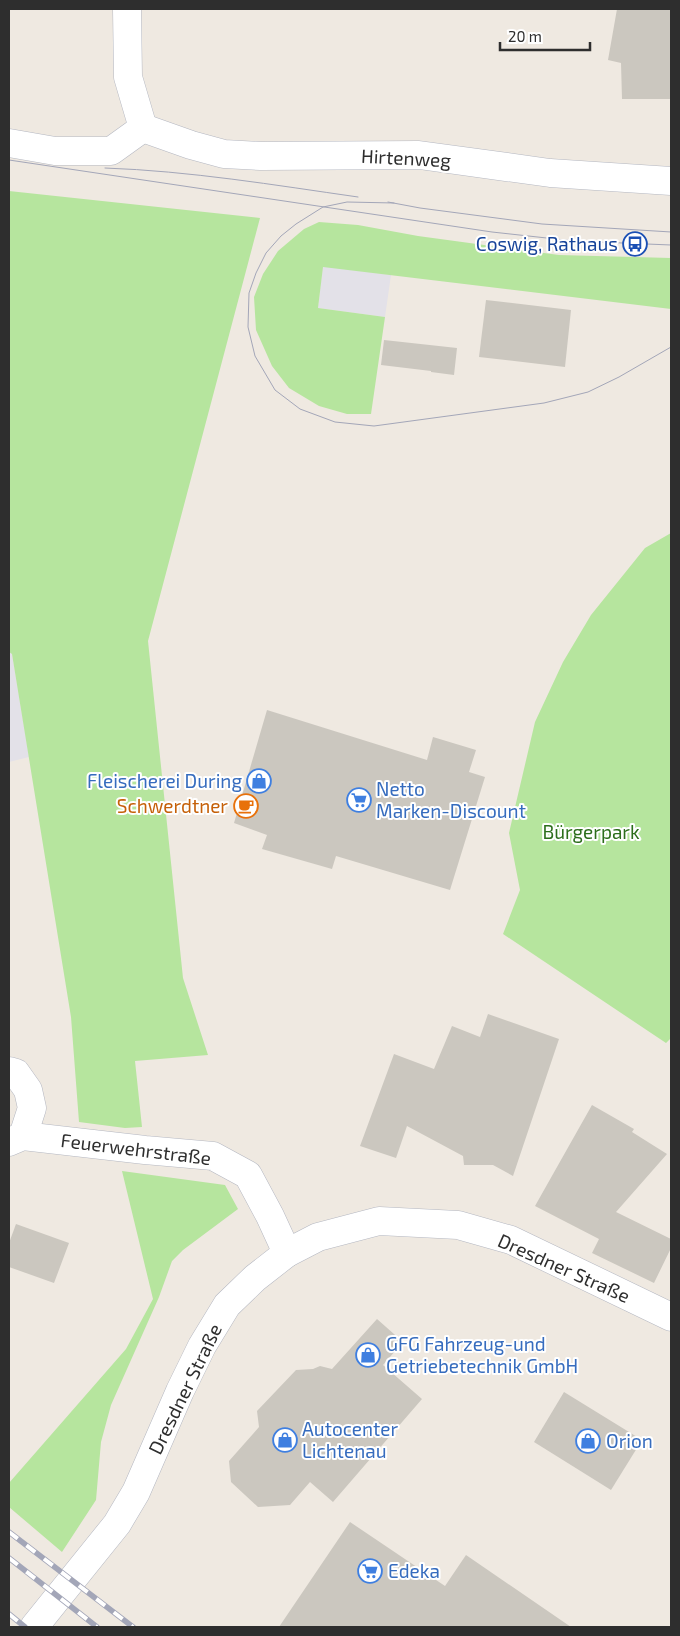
<svg xmlns="http://www.w3.org/2000/svg" width="680" height="1636" font-family="'Exo 2',sans-serif">
<style>
.industrial{fill:#e3e1e8}
.green{fill:#b6e59e}
.building{fill:#cbc7bf}
.lines{fill:none;stroke-linecap:round;stroke-linejoin:round}
.street-casing{stroke:#b4b7c1;stroke-width:29}
.secondary-casing{stroke:#b4b7c1;stroke-width:29}
.street{stroke:#fff;stroke-width:28}
.secondary{stroke:#fff;stroke-width:28}
.tram{stroke:#a3a6b8;stroke-width:1}
.rail-casing{stroke:#a3a6b8;stroke-width:5.5}
.rail{stroke:#fff;stroke-width:4;stroke-dasharray:11;stroke-linecap:butt}
.labels{text-anchor:middle;stroke-width:4;stroke-linejoin:round;paint-order:stroke}
.street-label{font-size:19px;fill:#2e2e2e;stroke:#fff}
.transit-label{font-size:19px;fill:#164399;stroke:#fff;text-anchor:end}
.shop-label{font-size:19px;fill:#366cbe;stroke:#fff;text-anchor:start}
.food-label{font-size:19px;fill:#c56008;stroke:#fff;text-anchor:end}
.park-label{font-size:19px;fill:#2c6e1b;stroke:#fff}
</style>
<rect width="100%" height="100%" fill="#efe9e1"/>
<g class="industrial">
<path d="M323 266 391 275 385 317 318 308Z"/>
<path d="M9 652 12 654 29 757 9 762Z"/>
</g>
<g class="green">
<path d="M9 191 260 218 148 641 183 978 208 1055 135 1061 142 1127 125 1128 79 1122 71 1017 12 654 9 652Z"/>
<path d="M319 222 358 225 418 236 559 255 671 258V309L323 267 318 308 385 317 371 414H347L319 406 289 388 272 366 256 330 254 297 263 274 278 251 304 229Z"/>
<path d="M671 533V1038L666 1043 503 934 520 890 509 833 535 722 563 662 591 615 645 548Z"/>
<path d="M122 1171 225 1185 238 1209 183 1250 172 1261 159 1297 111 1405 101 1442 96 1500 62 1552 9 1507V1483L126 1349 153 1299Z"/>
</g>
<g class="building">
<path d="M617 9H671V99H622L621 63 608 60Z"/>
<path d="M486 300 571 310 565 367 479 357Z"/>
<path d="M384 340 457 348 454 375 431 372V371L381 365Z"/>
<path d="M267 710 427 760 433 737 476 750 469 772 485 777 450 890 336 856 332 869 262 849 267 835 234 823Z"/>
<path d="M488 1014 559 1039 513 1176 493 1165H464L463 1156 407 1126 396 1158 360 1146 394 1054 434 1069 452 1026 480 1037Z"/>
<path d="M592 1105 634 1129 632 1132 667 1154 616 1212 671 1239V1248L654 1283 592 1253 599 1239 535 1206Z"/>
<path d="M16 1224 69 1243 54 1283 9 1267V1243Z"/>
<path d="M377 1319 403 1342 383 1365 422 1399 333 1502 310 1482 290 1505 258 1507 231 1482 229 1461 259 1427 257 1411 296 1370 313 1369 320 1366 332 1369Z"/>
<path d="M564 1392 642 1440 611 1490 534 1442Z"/>
<path d="M350 1522 445 1586 466 1555 571 1627H279Z"/>
</g>
<g class="lines">
<g class="street-casing">
<g id="street">
<path d="M127 9 128 77 143 128"/>
<path d="M143 128 191 145 224 154 261 156 419 155 550 173 671 181"/>
<path d="M9 143 55 151H111L143 128"/>
<path d="M9 1071 16 1073 28 1090 32 1108 23 1136"/>
<path d="M9 1142 23 1136 145 1150 213 1156 248 1175 270 1216 287 1253"/>
</g>
</g>
<g class="secondary-casing">
<path id="secondary" d="M34 1627 117 1524 136 1492 180 1391 202 1346 227 1305 255 1278 287 1253 318 1237 379 1221 458 1225 511 1240 671 1317"/>
</g>
<use href="#street" class="street"/>
<use href="#secondary" class="secondary"/>
<g class="tram">
<path d="M9 160 492 232 574 241 671 245"/>
<path d="M105 168C190 171 274 185 358 197"/>
<path d="M388 202 420 208 542 224 671 232"/>
<path d="M394 203 347 202 323 207 296 224 281 236 266 253 256 273 249 293 248 327 255 356 275 390 300 409 335 422 374 426 544 403 588 392 619 377 671 347"/>
</g>
<g class="rail-casing">
<g id="rail">
<path d="M9 1532 133 1627"/>
<path d="M9 1558 97 1627"/>
<path d="M9 1614 25 1627"/>
</g>
</g>
<use href="#rail" class="rail"/>
</g>
<defs>
<g id="bus-ring" transform="scale(1.25)"><circle r="9.5" fill="#fff" stroke="#1a4fb4" stroke-width="1.5"/><path d="M-5-6H5V4H4V6H2V4H-2V6H-4V4H-5ZM-3.5-4V0h7V-4ZM-3.5 1.2v1.5H-2V1.2ZM2 1.2v1.5H3.5V1.2Z" fill="#1a4fb4"/></g>
<g id="shop-ring" transform="scale(1.25)"><circle r="9.5" fill="#fff" stroke="#3f7fe0" stroke-width="1.5"/><path d="M-5-2.5h2.3a2.7 3.5 0 0 1 5.4 0H5L5.5 6h-11ZM-1.5-2.5h3a1.5 2.3 0 0 0-3 0Z" fill="#3f7fe0"/></g>
<g id="supermarket-ring" transform="scale(1.25)"><circle r="9.5" fill="#fff" stroke="#3f7fe0" stroke-width="1.5"/><path d="M-6-5.5h2.5l.6 2H6L4.5 2H-2.5L-4.4-4H-6ZM-1.5 3.2a1.3 1.3 0 1 0 .1 0ZM3 3.2a1.3 1.3 0 1 0 .1 0Z" fill="#3f7fe0"/></g>
<g id="cafe-ring" transform="scale(1.25)"><circle r="9.5" fill="#fff" stroke="#e8710a" stroke-width="1.5"/><path d="M-5.5-4.5H6V0H3Q3 3.5 0 3.5H-2.5Q-5.5 3.5-5.5 0ZM3-3.2v2h1.7v-2ZM-6 4.5H4V6H-6Z" fill="#e8710a"/></g>
</defs>
<g fill-rule="evenodd">
<use href="#bus-ring" x="635" y="244"/>
<use href="#shop-ring" x="259" y="781"/>
<use href="#supermarket-ring" x="359" y="800"/>
<use href="#cafe-ring" x="246" y="806"/>
<use href="#shop-ring" x="368" y="1355"/>
<use href="#shop-ring" x="285" y="1440"/>
<use href="#shop-ring" x="588" y="1441"/>
<use href="#supermarket-ring" x="370" y="1571"/>
</g>
<g class="labels">
<g class="street-label">
<text transform="translate(406 158) rotate(3)" y="7">Hirtenweg</text>
<text transform="translate(136 1149) rotate(7)" y="7">Feuerwehrstraße</text>
<text transform="translate(564 1268) rotate(24)" y="7">Dresdner Straße</text>
<text transform="translate(185 1389) rotate(-64)" y="7">Dresdner Straße</text>
</g>
<g class="transit-label">
<text x="618" y="251">Coswig, Rathaus</text>
</g>
<g class="shop-label">
<text x="242" y="788" text-anchor="end">Fleischerei During</text>
<text x="376" y="796">Netto<tspan x="376" dy="22">Marken-Discount</tspan></text>
<text x="386" y="1351">GFG Fahrzeug-und<tspan x="386" dy="22">Getriebetechnik GmbH</tspan></text>
<text x="302" y="1436">Autocenter<tspan x="302" dy="22">Lichtenau</tspan></text>
<text x="606" y="1448">Orion</text>
<text x="388" y="1578">Edeka</text>
</g>
<g class="food-label">
<text x="228" y="813">Schwerdtner</text>
</g>
<g class="park-label">
<text x="591" y="839">Bürgerpark</text>
</g>
</g>
<rect width="680" height="1636" fill="none" stroke="#2e2e2e" stroke-width="20"/>
<path d="M500 42v8h90v-8" fill="none" stroke="#2e2e2e" stroke-width="2.5"/>
<text x="508" y="42" font-size="15" fill="#2e2e2e" stroke="#ffffff" stroke-width="4" paint-order="stroke">20 m</text>
</svg>
